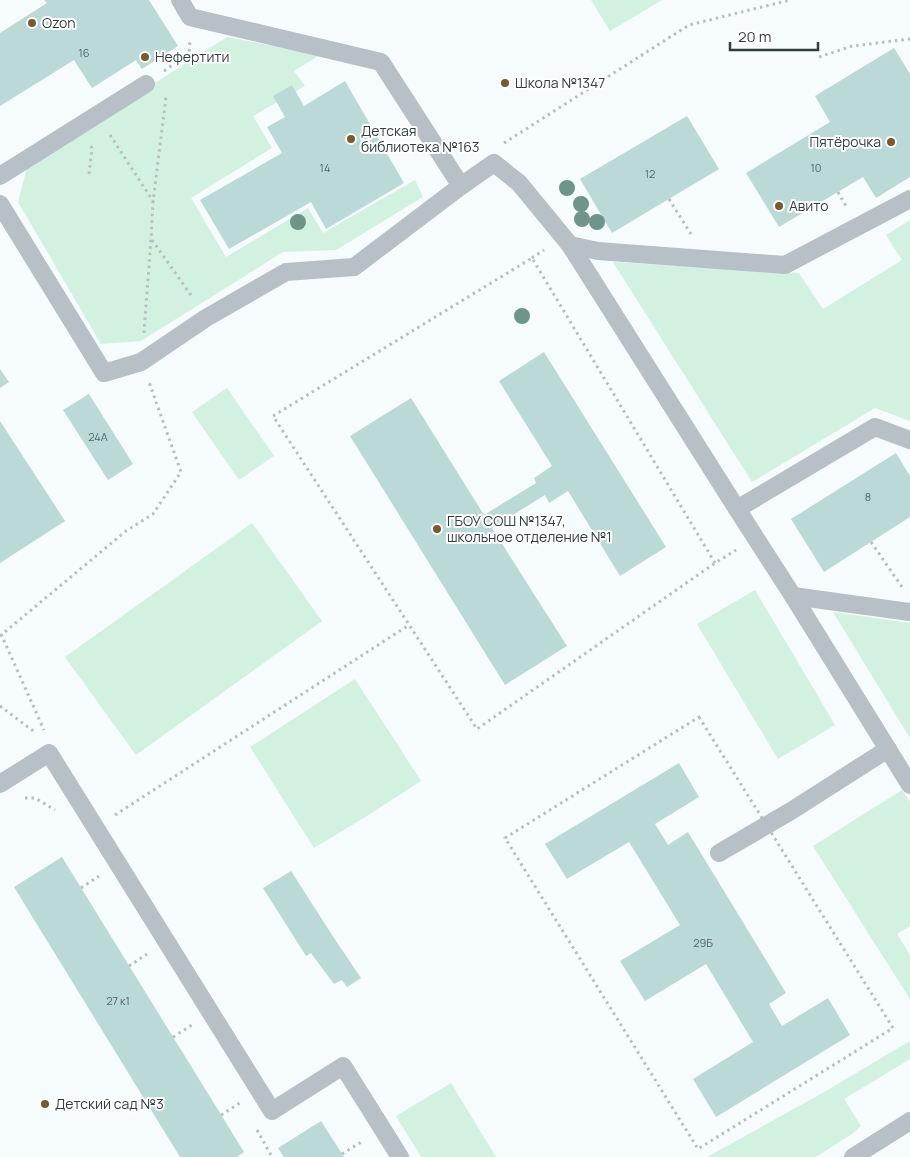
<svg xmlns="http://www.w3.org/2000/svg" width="910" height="1157" font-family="Manrope,sans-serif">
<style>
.green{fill:#d2f1e1}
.building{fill:#bbd9d7}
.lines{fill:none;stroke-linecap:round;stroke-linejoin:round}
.path{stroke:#b8bfc1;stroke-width:3;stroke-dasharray:2.5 4;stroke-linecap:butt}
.lane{stroke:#b7bfc7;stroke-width:18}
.tree{fill:#6f9489}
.poi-dot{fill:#775b2e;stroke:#fff;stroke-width:2}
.labels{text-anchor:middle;stroke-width:4;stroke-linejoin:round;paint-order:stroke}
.number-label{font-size:11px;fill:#546466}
.poi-label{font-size:14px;fill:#323d41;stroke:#fff;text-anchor:start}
</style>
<rect width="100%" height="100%" fill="#f6fbfd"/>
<g class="green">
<path d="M591 0H662L610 31Z"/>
<path d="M227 37 320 55 294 71 305 86 253 116 272 148 191 198 226 257 308 208 323 233 415 180 423 197 336 250 283 252 141 341 101 344 18 202 28 164Z"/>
<path d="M910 220V421L875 408 752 482 613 262 799 273 823 309 902 260 886 235Z"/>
<path d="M227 388 274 456 239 480 192 412Z"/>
<path d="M252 523 322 621 136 755 65 657Z"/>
<path d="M755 590 835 725 778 759 697 624Z"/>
<path d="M833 612 910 623V738Z"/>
<path d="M355 679 421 781 362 819 314 848 250 747Z"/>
<path d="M902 790 910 802V926L897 934 910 955V999L813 846Z"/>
<path d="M910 1041V1059L844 1099 861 1126 852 1134 816 1157H707L826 1091Z"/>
<path d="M451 1083 496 1157H421L396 1116Z"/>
</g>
<g class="building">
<path d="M44 0H149L178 46 142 69 136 60 92 88 74 60 0 106V33L47 3Z"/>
<path d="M894 48 910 74V177L876 198 863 177 779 227 746 173 830 122 815 96Z"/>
<path d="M345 81 404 183 326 229 311 202 229 249 200 200 282 153 267 127 285 117 273 96 292 85 304 106Z"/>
<path d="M687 116 719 169 612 233 580 179Z"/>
<path d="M544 352 666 547 620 576 568 491 549 503 545 495 492 528 567 646 505 685 350 436 411 398 484 515 536 483 534 478 552 466 499 381Z"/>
<path d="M0 369 9 382 0 388Z"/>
<path d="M89 394 133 464 108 480 63 410Z"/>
<path d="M0 421 65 521 0 563Z"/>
<path d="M896 453 910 476V517L824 572 791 519Z"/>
<path d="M679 763 699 797 655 824 668 845 688 832 786 993 769 1004 782 1026 828 998 850 1035 716 1117 693 1079 753 1042 706 964 645 1001 620 961 680 925 629 842 567 879 545 844Z"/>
<path d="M62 857 244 1152 237 1157H180L14 887Z"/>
<path d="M291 871 334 938 361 978 347 987 342 980 334 984 311 953 306 956 263 888Z"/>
<path d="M321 1121 344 1157H284L278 1148Z"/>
</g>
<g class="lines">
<g class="path">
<path d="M819 57 852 46 910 39"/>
<path d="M164 71 189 53 190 40"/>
<path d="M110 135 153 201"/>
<path d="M504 143 689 25 790 0"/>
<path d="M89 174 92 148 91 146"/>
<path d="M838 192 846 206"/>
<path d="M669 199 691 234"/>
<path d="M152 240 193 298"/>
<path d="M532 258 544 250"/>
<path d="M144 333 151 239 153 202 166 97"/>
<path d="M871 542 902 587"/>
<path d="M715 563 532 258 273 416 477 729 715 563 736 550"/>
<path d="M1 634 44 730"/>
<path d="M0 636 126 531 153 514 181 472 149 382"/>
<path d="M0 706 36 733"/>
<path d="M699 717 893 1028 698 1149 505 838Z"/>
<path d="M25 798H35L55 810"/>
<path d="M115 815 409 625"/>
<path d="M81 888 99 876"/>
<path d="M129 966 147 954"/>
<path d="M173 1037 192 1025"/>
<path d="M221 1115 240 1103"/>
<path d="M257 1130 272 1157"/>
<path d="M342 1154 363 1141"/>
</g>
<g class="lane">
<path d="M180 0 190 17 381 62 461 186 494 163 519 183 570 245 737 509 793 596 910 785"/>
<path d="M0 176 146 84"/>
<path d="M0 204 104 373 141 362 206 318 286 272 354 267 461 186"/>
<path d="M570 245 598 251 785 265 910 199"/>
<path d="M737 509 875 427 910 440"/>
<path d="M793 596 910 612"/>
<path d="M0 784 49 753 272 1111 343 1066 400 1157"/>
<path d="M719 853 791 811 888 749"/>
<path d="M853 1157 910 1121"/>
</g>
</g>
<g class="tree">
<circle cx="567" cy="188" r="8"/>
<circle cx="581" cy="204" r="8"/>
<circle cx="582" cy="219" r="8"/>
<circle cx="298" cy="222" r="8"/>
<circle cx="597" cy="222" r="8"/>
<circle cx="522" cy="316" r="8"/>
</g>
<g class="poi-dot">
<circle cx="32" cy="23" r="5"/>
<circle cx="145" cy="57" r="5"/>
<circle cx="505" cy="83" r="5"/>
<circle cx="351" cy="139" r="5"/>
<circle cx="891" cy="142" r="5"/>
<circle cx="779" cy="206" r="5"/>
<circle cx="437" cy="529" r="5"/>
<circle cx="45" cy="1104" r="5"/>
</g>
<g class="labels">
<g class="number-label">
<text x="84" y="57">16</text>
<text x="325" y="172">14</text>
<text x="816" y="172">10</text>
<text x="650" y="178">12</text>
<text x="98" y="441">24А</text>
<text x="868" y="501">8</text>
<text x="703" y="947">29Б</text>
<text x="118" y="1005">27 к1</text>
</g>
<g class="poi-label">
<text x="42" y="28">Ozon</text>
<text x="155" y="62">Нефертити</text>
<text x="515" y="88">Школа №1347</text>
<text x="361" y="136">Детская<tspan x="361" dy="16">библиотека №163</tspan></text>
<text x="881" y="147" text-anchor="end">Пятёрочка</text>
<text x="789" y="211">Авито</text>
<text x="447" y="526">ГБОУ СОШ №1347,<tspan x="447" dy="16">школьное отделение №1</tspan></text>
<text x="55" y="1109">Детский сад №3</text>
</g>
</g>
<path d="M730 42v8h88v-8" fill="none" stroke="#323d41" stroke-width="2.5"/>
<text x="738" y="42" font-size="15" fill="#323d41" stroke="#ffffff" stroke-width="4" paint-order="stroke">20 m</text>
</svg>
